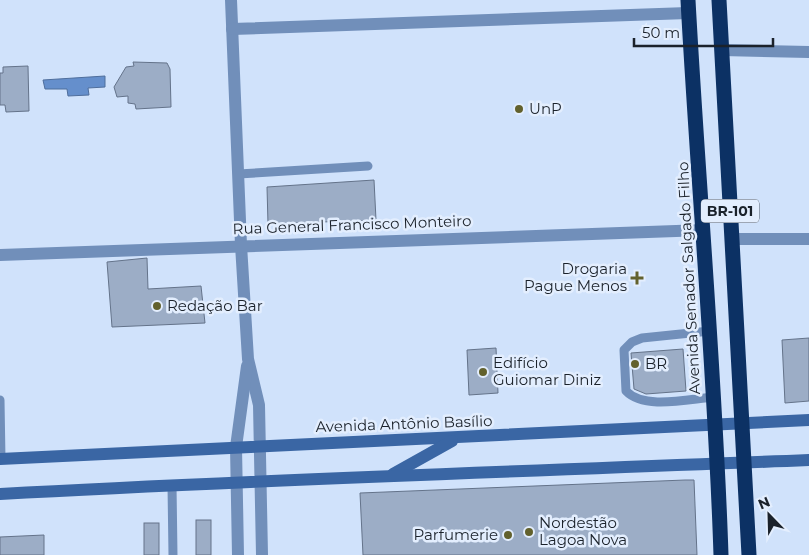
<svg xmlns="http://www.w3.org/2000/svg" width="809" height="555" font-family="Montserrat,sans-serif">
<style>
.water{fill:#658fcc;stroke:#4f6e9c}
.building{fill:#9cadc6;stroke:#64738a}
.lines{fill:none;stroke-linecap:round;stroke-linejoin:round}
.lane{stroke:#718fba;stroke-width:9}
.street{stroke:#718fba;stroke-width:12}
.secondary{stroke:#3a66a4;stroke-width:12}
.highway{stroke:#0c3164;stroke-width:15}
.poi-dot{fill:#62612d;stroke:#e3eefe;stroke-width:2}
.labels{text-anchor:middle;stroke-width:5;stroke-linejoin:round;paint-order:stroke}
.shield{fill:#e3eefe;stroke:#575f6a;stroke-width:1}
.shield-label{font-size:14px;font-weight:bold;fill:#1b222b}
.poi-label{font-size:15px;fill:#1b222b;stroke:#e3eefe;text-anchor:start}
.street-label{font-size:15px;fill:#1b222b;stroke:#e3eefe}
</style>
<rect width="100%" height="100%" fill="#d0e2fb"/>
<path class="water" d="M105 76V87L88 88 89 95 68 96 67 89H45L43 80Z"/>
<g class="building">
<path d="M133 62 167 63 170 69 171 107 136 109 135 104 128 103V96L117 97 114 87 126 67 134 66Z"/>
<path d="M28 66 29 111 6 112 5 105H0V73H3V67Z"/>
<path d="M374 180 376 220 268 224 267 187Z"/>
<path d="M147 258 148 289 201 286 205 323 112 327 107 262Z"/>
<path d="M809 338V401L785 403 782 340Z"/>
<path d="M496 348 498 393 469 395 467 350Z"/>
<path d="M683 349 686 391 646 394 634 389 631 353Z"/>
<path d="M685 480H694L697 555H363L360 493Z"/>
<rect x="196" y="520" width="15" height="35"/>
<rect x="144" y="523" width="15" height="32"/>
<path d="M44 535V555H0V537Z"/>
</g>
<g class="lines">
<g class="lane">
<path d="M238 174 368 166"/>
<path d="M710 331 642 338 632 342 624 350 626 391C644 410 688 399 714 397"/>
<path d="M0 400 1 459"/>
<path d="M172 485 173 555"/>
</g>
<g class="street">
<path d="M231 0 241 245 248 359 259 405 262 555"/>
<path d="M232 29 688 13"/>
<path d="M722 50 809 52"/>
<path d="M731 239H809"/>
<path d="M0 255 704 230"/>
<path d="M238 555 236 447 247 366"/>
</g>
<g class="secondary">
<path d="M0 459 809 420"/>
<path d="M393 474 452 441"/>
<path d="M0 494C270 479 539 471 809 460"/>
</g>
<g class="highway">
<path d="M688 0C698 185 715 370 721 555"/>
<path d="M719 0 749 555"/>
</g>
</g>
<g class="poi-dot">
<circle cx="519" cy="109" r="5"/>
<path d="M634.5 270.5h5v5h5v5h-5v5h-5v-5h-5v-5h5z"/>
<circle cx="157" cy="306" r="5"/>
<circle cx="635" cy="364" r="5"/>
<circle cx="483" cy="372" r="5"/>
<circle cx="529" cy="532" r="5"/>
<circle cx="508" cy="535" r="5"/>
</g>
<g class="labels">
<rect class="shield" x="701" y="199.5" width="58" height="23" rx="4"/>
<g class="shield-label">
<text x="730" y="216">BR-101</text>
</g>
<g class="poi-label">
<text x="529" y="114">UnP</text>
<text x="627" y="274" text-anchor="end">Drogaria<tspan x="627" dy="17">Pague Menos</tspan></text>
<text x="167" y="311">Redação Bar</text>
<text x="493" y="368">Edifício<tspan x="493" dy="17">Guiomar Diniz</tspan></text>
<text x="645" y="369">BR</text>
<text x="539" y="528">Nordestão<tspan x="539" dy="17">Lagoa Nova</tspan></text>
<text x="498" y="540" text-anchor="end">Parfumerie</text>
</g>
<g class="street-label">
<text transform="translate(352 225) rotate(-2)" y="5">Rua General Francisco Monteiro</text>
<text transform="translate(689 278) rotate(-93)" y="5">Avenida Senador Salgado Filho</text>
<text transform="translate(404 424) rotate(-2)" y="5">Avenida Antônio Basílio</text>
</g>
</g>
<g transform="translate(769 515) rotate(337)" stroke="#e3eefe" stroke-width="4" paint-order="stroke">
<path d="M0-4L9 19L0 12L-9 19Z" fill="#1b222b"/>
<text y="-8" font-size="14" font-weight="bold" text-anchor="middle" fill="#1b222b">N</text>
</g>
<path d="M634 38v8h139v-8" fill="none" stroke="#1b222b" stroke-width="2.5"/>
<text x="642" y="38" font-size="15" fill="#1b222b" stroke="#e3eefe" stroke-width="4" paint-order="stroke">50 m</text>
</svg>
